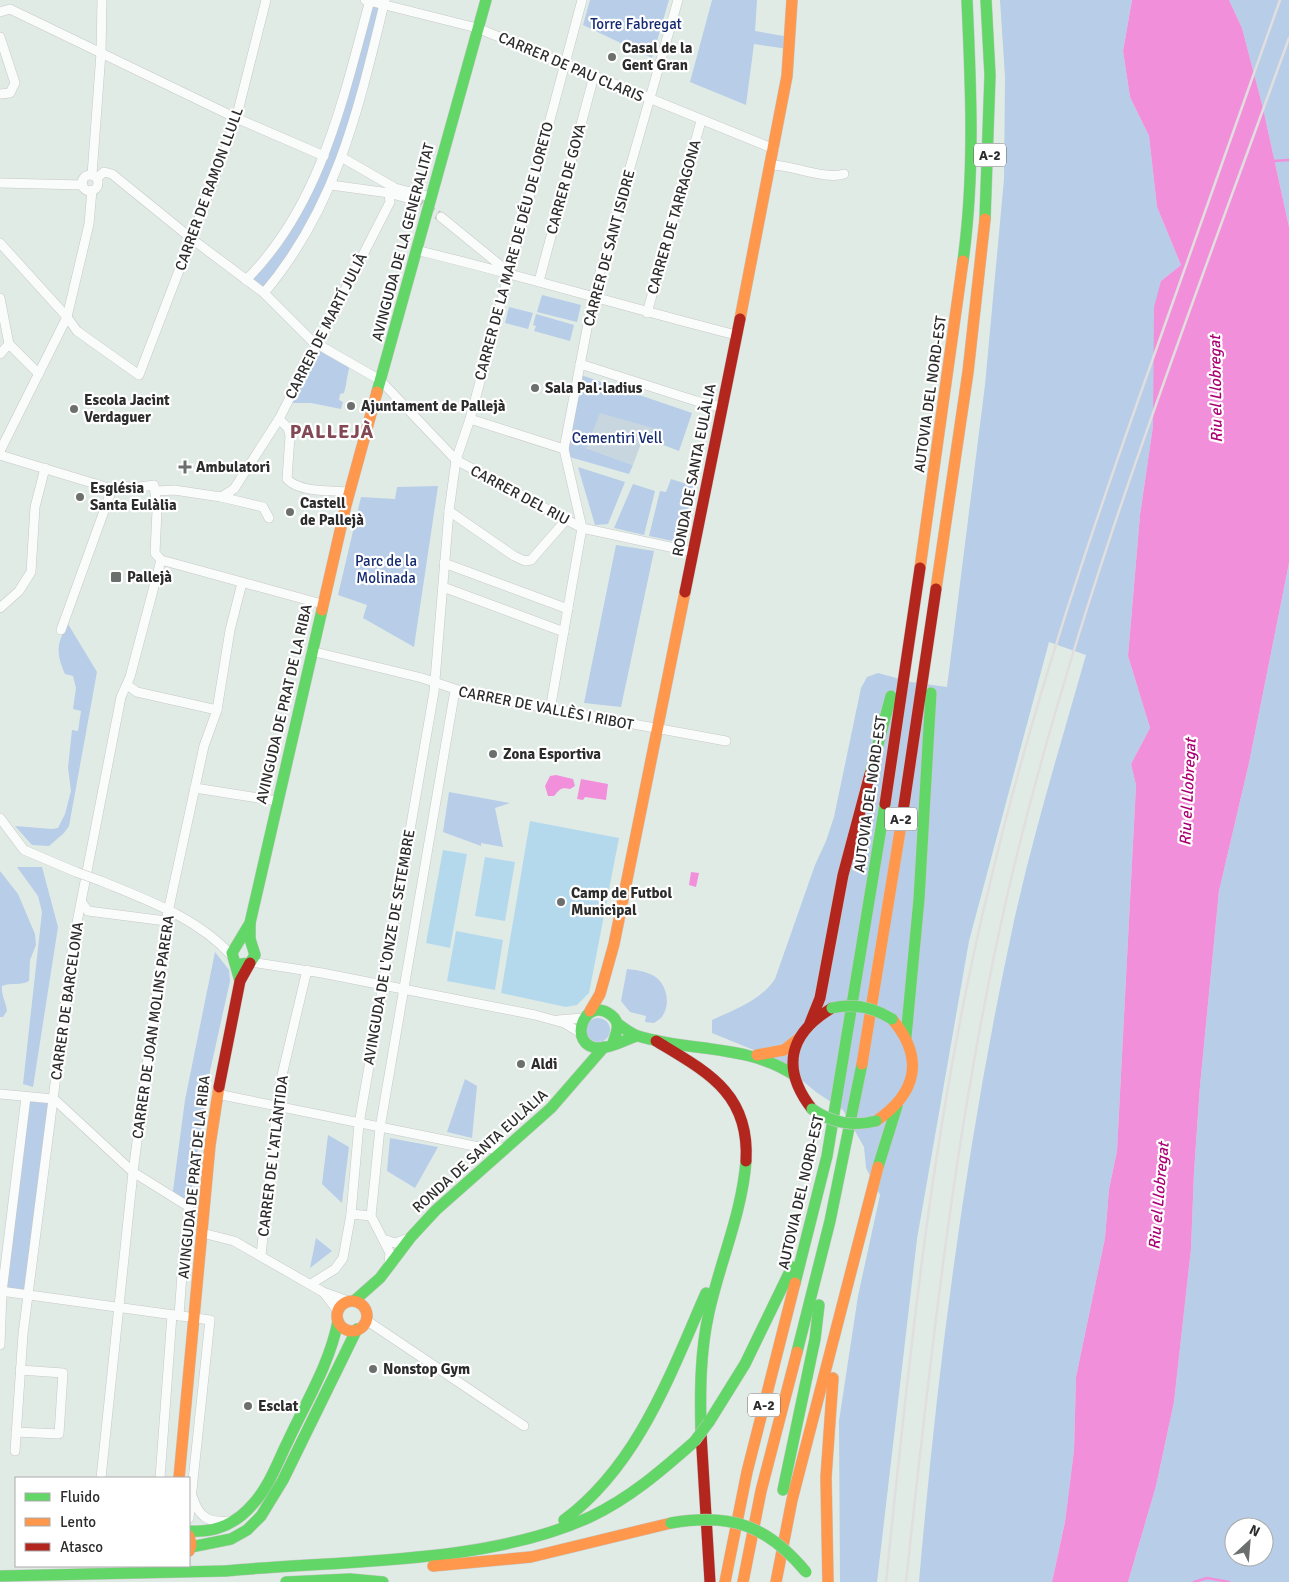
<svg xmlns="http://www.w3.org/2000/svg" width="1289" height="1582" font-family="Signika,sans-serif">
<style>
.green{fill:#b7cde8;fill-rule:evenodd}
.cemetery{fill:#c8d7df}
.pitch{fill:#b4d9ed}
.water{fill:#f28fdb}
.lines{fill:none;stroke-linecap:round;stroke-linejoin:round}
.stream{stroke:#f28fdb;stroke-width:2.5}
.street-tunnel{stroke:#bdc5c1;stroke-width:9;stroke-dasharray:9 4.5;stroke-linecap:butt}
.street-casing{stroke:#c7c8c6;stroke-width:10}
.fast-casing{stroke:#c7c8c6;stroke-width:12}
.slow-casing{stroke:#c7c8c6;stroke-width:12}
.jam-casing{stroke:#c7c8c6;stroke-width:12}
.street{stroke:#fafcfb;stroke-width:9}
.fast{stroke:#63d668;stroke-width:11}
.slow{stroke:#ff974d;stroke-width:11}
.jam{stroke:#b3261e;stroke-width:11}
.rail{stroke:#e0dede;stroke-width:2.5}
.street-bridge-casing{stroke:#c7c8c6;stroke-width:10;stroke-linecap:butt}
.fast-bridge-casing{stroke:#c7c8c6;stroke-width:12;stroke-linecap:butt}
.street-bridge{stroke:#fafcfb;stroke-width:9}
.fast-bridge{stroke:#63d668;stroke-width:11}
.poi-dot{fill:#6b6f6d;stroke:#fff;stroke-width:2}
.labels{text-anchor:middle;stroke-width:4.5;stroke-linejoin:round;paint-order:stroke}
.shield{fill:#fff;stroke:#6b6b6b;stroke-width:1}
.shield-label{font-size:14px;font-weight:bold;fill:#2c2c2c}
.park-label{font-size:15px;fill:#142a71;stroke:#fff}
.poi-label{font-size:15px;font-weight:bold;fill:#2c2c2c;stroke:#fff;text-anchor:start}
.street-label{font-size:15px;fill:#2c2c2c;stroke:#fff}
.water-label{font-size:16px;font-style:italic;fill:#ab0175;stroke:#fff}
.district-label{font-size:20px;font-weight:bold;letter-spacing:1px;fill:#824853;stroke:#fff}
</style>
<rect width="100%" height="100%" fill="#e1ebe6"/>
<g class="green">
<path d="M370 0H385L331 185 264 293 246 280 315 181Z"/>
<path d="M590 0H669L652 58 583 25Z"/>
<path d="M712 0H757L755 31 789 37 788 49 754 44 746 105 690 82Z"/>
<path d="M1000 0H1132L1123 51 1130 97 1149 136 1157 207 1181 265 1161 281 1153 426 1140 515 1128 656 1150 728 1131 764 1136 785 1117 1151 1109 1189 1105 1238 1076 1377 1074 1450 1065 1522 1052 1582H919C938 1360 967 1138 1014 921 1034 831 1061 743 1086 655L1049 642 969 941 917 1239 877 1582H840L839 1421 858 1296 880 1195 866 1168 864 1147 843 1110 816 1092 776 1059 712 1033V1020C736 1009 760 1001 775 979L815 865 826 841 834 817 861 688 867 677 878 673 911 682 947 687 985 385 1004 179 1005 77Z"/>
<path d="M1229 0H1289V227L1263 108 1242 28Z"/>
<path d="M542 295 581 305 577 322 537 312Z"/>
<path d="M509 307 533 313 528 329 505 323Z"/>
<path d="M536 314 574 325 570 341 534 331 536 326 533 325Z"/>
<path d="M317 342 351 362C347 373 347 383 344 393L340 394 339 400 343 402 341 409 311 403H287Z"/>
<path d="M578 374 692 413 679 451 648 439 652 428 586 448 633 465 629 474 566 456Z"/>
<path d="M578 467 625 482 608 524 595 525Z"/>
<path d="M671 479 693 486 682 543 649 536 660 491 666 492Z"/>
<path d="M633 484 655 491 644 535 614 528Z"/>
<path d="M438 486 414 647 363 618 367 605 338 595 361 497 395 499 397 487Z"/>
<path d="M616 545 654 551 621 707 584 703Z"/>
<path d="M1289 563V1582H1128L1156 1486 1174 1402 1191 1249 1194 1172 1200 1086 1219 891 1249 763ZM1234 1527H1264V1557H1234Z"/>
<path d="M68 624 97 672 69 826 64 833 49 846 32 845 15 826 52 829 58 828 65 814 71 791 68 768 72 730 78 731 81 711 73 709 76 688 73 676 65 674C56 653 56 644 68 624Z"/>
<path d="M449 792 510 803 495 808 503 847 481 843V846L443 832Z"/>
<path d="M17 867H42L58 927 33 1087 23 1084 42 912 38 896Z"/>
<path d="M0 871 18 894 35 934 36 945 30 960 29 981C21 986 12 982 2 986 1 995 6 1002 7 1011L3 1017H0Z"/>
<path d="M215 952 229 970 230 981 210 1071 189 1207 172 1198 185 1100Z"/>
<path d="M627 969C636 970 645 971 654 976 666 983 671 1003 663 1015 662 1018 657 1021 654 1023L645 1022 646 1016 630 1012 621 1001Z"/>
<circle cx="598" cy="1030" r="12"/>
<path d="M465 1079 477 1086 472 1138 447 1132Z"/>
<path d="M30 1099 52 1101 29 1295 2 1292Z"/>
<path d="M328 1135 349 1147 342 1203 322 1184Z"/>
<path d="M390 1138 438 1147 415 1188 387 1171Z"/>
<path d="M316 1238 332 1251 310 1268Z"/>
</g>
<path class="cemetery" d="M600 413 653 428 648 439 643 438 633 465 586 448Z"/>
<g class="pitch">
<path d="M530 821 619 838 589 993 577 1005 566 1007 501 993Z"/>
<path d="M443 850 467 854 450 948 426 943Z"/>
<path d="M485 857 515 862 505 921 475 916Z"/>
<path d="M456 931 503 940 495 990 447 981Z"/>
</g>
<g class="water">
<path d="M1132 0H1229L1242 28 1263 108 1289 227V563L1249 763 1219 891 1200 1086 1194 1172 1191 1249 1174 1402 1156 1486 1128 1582H1052L1065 1522 1074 1450 1076 1377 1105 1238 1109 1189 1117 1151 1136 785 1131 764 1150 728 1128 656 1140 515 1153 426 1154 307 1161 281 1181 265 1157 207 1149 136 1130 97 1123 51Z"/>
<path d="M556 775 573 779 575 786 570 789C561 787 560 789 554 796H548L545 786 550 776Z"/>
<path d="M581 779 608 784 606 800 585 797 583 800 577 799Z"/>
<path d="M691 872 699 873 696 887 689 885Z"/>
</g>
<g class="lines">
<g class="stream">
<path d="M1273 161 1289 160"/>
<path d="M1194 1582 1207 1578 1229 1582"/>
</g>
<path class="street-tunnel" d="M414 200 441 217"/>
<g class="street-casing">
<g id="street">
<path d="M365 0 477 28 774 149"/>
<path d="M0 12 10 9 14 11 236 118 324 156"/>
<path d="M0 37 15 83 10 93 0 94"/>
<path d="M343 158 395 188 431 197"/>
<path d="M771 165C793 165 824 180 844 174"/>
<path d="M92 175 101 53 102 0"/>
<circle cx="90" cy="183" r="8"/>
<path d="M97 178 104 172 112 174 192 239 264 293 312 341 380 380 456 460 582 528 693 552"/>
<path d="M0 183 83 185"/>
<path d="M331 185 389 193 414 200"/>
<path d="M441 217 506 270"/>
<path d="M0 243 67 317 77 331 139 375 234 127 266 0"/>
<path d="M416 250C524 276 629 308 736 335"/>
<path d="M246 280C321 205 343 99 370 0"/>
<path d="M539 281 594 76"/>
<path d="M264 293C337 207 359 107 385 0"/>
<path d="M0 298 9 344 39 374"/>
<path d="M647 313 701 121"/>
<path d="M0 354 9 344"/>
<path d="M580 364 696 401 721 407"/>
<path d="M279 419 288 428 290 436 287 479C300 493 331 490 349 492"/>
<path d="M470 419 564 449"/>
<path d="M0 451 67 317 89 224 92 190"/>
<path d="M0 455 112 489 125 486 133 488 154 485 157 510 155 553 161 560 130 677 121 697 73 943 23 1334 15 1451"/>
<path d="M156 491 174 490 221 497 234 489 279 419 390 202 389 193"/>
<path d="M221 497 263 507 269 518"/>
<path d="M449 511 514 556 525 561 531 560 566 520"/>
<path d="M161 560 322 604"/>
<path d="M444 563 568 609"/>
<path d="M443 587 564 632"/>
<path d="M0 608 19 591 31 572 35 507 45 468"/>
<path d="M61 630 112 489"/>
<path d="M311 651 422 678 470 694 726 741"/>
<path d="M127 685 137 692 217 710"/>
<path d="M550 710 582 528 564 449 593 297 678 0"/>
<path d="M195 788 277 801"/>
<path d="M0 818 24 850 76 872"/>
<path d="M101 881C147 900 198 918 232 956"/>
<path d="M82 903 88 911 166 921"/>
<path d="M251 962 322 973 535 1015 564 1023 579 1032"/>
<path d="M558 1020 583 1018"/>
<path d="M0 1094 54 1099"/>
<path d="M217 1094 474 1146 494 1149 507 1147"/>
<path d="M54 1099 133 1172 189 1207 184 1246 179 1316"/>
<path d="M351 1214 371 1216"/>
<path d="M202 1233 234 1241 323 1292 348 1301"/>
<path d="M383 1239 395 1243 409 1238"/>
<path d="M261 1255 279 1088 307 970"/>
<path d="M389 1263 390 1253 371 1216 380 1128 455 690"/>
<path d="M311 1284 335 1269 343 1258 351 1214 359 1124 434 692 449 511 456 460 470 419 582 0"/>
<path d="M0 1291 210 1320 189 1518"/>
<path d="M324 1293 338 1311"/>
<path d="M366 1320 524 1426"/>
<path d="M0 1345 2 1292 26 1097"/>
<path d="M16 1432 59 1434 63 1373 20 1370"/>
<path d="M101 1478 133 1172 166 921 204 746 217 710 230 630 242 583"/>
<path d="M160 1478 172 1315"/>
<path d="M193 1498C199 1517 208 1523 229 1521"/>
</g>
</g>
<g class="fast-casing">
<g id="fast">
<path d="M985 219 990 75 986 0"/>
<path d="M963 261C975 174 971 87 967 0"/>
<path d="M377 392 486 0"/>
<path d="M870 774 891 696"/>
<path d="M241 964 250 963 255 955 250 939V924"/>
<path d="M240 981 232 953 250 923 322 610"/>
<path d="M618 1024C624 1028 631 1034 638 1036 690 1052 747 1044 794 1075"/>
<path d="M906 1037 919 899 931 693"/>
<path d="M613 1043C616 1033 622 1023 611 1015 584 994 566 1047 599 1048 612 1048 625 1040 636 1036"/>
<path d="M878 1167 897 1106"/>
<path d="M795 1283 827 1156 885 804"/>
<path d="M354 1301 380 1278 411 1237 436 1210 551 1108 604 1047"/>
<path d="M797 1352 830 1221 862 1064"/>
<path d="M709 1422 745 1364 792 1267"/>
<path d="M701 1433C700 1393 700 1352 709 1312 720 1262 742 1213 746 1161"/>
<path d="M783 1490 815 1339 819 1305"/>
<path d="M564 1520C638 1465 670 1375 706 1293"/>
<path d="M189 1531C214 1533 236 1524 253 1504 269 1487 278 1461 288 1441 306 1402 330 1363 338 1321"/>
<path d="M191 1547 231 1539 247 1530 261 1516 283 1480 357 1329"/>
<path d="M225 1571C339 1560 486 1565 590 1517 630 1498 661 1471 694 1442"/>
<path d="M286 1582 350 1579 383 1582"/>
</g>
</g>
<g class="slow-casing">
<g id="slow">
<path d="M740 319 787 76 792 0"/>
<path d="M920 568 963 261"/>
<path d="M936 589 968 372 985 219"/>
<path d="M322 610 346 505 377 392"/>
<path d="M590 1011 600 994 614 944 685 592"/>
<path d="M757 1055 784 1050 798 1039"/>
<path d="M862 1064 901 825"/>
<path d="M876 1121C917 1093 925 1058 892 1019"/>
<circle cx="352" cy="1316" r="15"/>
<path d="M179 1478 210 1145 219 1087"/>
<path d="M189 1536 191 1545 189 1551"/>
<path d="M433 1566 531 1557 671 1523"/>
<path d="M725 1582 747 1472 795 1283"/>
<path d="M743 1582 761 1491 797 1352"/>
<path d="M776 1582 792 1500 878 1167"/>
<path d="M828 1582 826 1477 833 1378"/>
</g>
</g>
<g class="jam-casing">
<g id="jam">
<path d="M685 592 740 319"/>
<path d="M885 804 920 568"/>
<path d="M901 825 936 589"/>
<path d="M810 1023 820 998 843 875 870 774"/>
<path d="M656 1041C707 1072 750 1093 746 1161"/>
<path d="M219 1087 240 981 250 963"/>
<path d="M812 1109C781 1069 788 1034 832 1008"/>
<path d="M701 1433 710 1582"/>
</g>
</g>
<use href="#street" class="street"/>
<use href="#fast" class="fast"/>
<use href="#slow" class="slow"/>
<use href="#jam" class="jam"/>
<g class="rail">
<path d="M886 1582C910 1348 934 1112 990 883 1032 706 1090 535 1151 364 1194 243 1237 121 1280 0"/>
<path d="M906 1582C931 1350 956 1119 1008 892 1076 600 1188 319 1289 38"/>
</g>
<g class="street-bridge-casing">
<path id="street-bridge" d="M76 872 101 881"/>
</g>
<g class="fast-bridge-casing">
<g id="fast-bridge">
<path d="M832 1008C854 1003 873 1007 892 1019"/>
<path d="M812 1109C832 1123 852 1127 876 1121"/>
<path d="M694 1442 709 1422"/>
<path d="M671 1523C731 1513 767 1525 806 1572"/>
<path d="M0 1576 225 1571"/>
</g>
</g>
<use href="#street-bridge" class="street-bridge"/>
<use href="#fast-bridge" class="fast-bridge"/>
</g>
<g class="poi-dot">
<circle cx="612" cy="57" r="5"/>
<circle cx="535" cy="388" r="5"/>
<circle cx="351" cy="406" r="5"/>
<circle cx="74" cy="409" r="5"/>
<path d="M182.5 459.5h5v5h5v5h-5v5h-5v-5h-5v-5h5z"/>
<circle cx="80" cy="497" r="5"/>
<circle cx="290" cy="512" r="5"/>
<rect x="110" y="571" width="12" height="12" rx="2.5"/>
<circle cx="493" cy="754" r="5"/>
<circle cx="561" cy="902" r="5"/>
<circle cx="521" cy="1064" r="5"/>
<circle cx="373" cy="1369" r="5"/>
<circle cx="248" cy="1406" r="5"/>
</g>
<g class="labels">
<g class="shield">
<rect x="974" y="143.5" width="32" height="23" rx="4"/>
<rect x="885" y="807.5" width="32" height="23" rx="4"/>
<rect x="748" y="1393.5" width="32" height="23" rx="4"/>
</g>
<g class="shield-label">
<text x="990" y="160">A-2</text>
<text x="901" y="824">A-2</text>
<text x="764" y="1410">A-2</text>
</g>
<g class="park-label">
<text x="636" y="29">Torre Fabregat</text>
<text x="617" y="443">Cementiri Vell</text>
<text x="386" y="566">Parc de la<tspan x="386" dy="17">Molinada</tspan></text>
</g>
<g class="poi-label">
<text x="622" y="53">Casal de la<tspan x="622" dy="17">Gent Gran</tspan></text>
<text x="545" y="393">Sala Pal·ladius</text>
<text x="84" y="405">Escola Jacint<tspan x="84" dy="17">Verdaguer</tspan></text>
<text x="361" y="411">Ajuntament de Pallejà</text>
<text x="196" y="472">Ambulatori</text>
<text x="90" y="493">Església<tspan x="90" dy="17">Santa Eulàlia</tspan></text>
<text x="300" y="508">Castell<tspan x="300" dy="17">de Pallejà</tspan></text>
<text x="127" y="582">Pallejà</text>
<text x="503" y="759">Zona Esportiva</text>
<text x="571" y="898">Camp de Futbol<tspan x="571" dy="17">Municipal</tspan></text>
<text x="531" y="1069">Aldi</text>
<text x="383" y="1374">Nonstop Gym</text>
<text x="258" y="1411">Esclat</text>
</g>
<g class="street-label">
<text transform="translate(571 67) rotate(23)" y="5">CARRER DE PAU CLARIS</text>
<text transform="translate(566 179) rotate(-75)" y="5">CARRER DE GOYA</text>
<text transform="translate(209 189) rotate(-70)" y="5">CARRER DE RAMON LLULL</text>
<text transform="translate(674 217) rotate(-74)" y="5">CARRER DE TARRAGONA</text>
<text transform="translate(403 242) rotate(-75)" y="5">AVINGUDA DE LA GENERALITAT</text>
<text transform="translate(609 248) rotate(-75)" y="5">CARRER DE SANT ISIDRE</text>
<text transform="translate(514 251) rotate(-75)" y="5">CARRER DE LA MARE DE DÉU DE LORETO</text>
<text transform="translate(326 326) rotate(-63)" y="5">CARRER DE MARTÍ JULIÀ</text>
<text transform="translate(930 394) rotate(-82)" y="5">AUTOVIA DEL NORD-EST</text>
<text transform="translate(694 470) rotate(-79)" y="5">RONDA DE SANTA EULÀLIA</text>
<text transform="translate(520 495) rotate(28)" y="5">CARRER DEL RIU</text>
<text transform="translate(284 704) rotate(-77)" y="5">AVINGUDA DE PRAT DE LA RIBA</text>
<text transform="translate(546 708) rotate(11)" y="5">CARRER DE VALLÈS I RIBOT</text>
<text transform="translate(870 794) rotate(-82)" y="5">AUTOVIA DEL NORD-EST</text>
<text transform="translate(389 947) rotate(-80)" y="5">AVINGUDA DE L'ONZE DE SETEMBRE</text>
<text transform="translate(67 1001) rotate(-82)" y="5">CARRER DE BARCELONA</text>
<text transform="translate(153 1027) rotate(-82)" y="5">CARRER DE JOAN MOLINS PARERA</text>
<text transform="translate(480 1151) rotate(-42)" y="5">RONDA DE SANTA EULÀLIA</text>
<text transform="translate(273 1156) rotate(-83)" y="5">CARRER DE L'ATLÀNTIDA</text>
<text transform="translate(194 1177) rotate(-84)" y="5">AVINGUDA DE PRAT DE LA RIBA</text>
<text transform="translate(801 1192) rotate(-77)" y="5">AUTOVIA DEL NORD-EST</text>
</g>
<g class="water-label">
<text transform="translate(1215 389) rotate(-91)" y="6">Riu el Llobregat</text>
<text transform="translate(1187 792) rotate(-87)" y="6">Riu el Llobregat</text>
<text transform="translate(1158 1196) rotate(-85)" y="6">Riu el Llobregat</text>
</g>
<g class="district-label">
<text x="332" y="438">PALLEJÀ</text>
</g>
</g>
<rect x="15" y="1477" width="175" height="90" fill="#ffffff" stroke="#ababab"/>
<rect x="25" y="1493" width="25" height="8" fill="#63d668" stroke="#ababab"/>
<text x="60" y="1502" font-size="15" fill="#2c2c2c">Fluido</text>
<rect x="25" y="1518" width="25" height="8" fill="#ff974d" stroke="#ababab"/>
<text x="60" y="1527" font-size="15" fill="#2c2c2c">Lento</text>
<rect x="25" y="1543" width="25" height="8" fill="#b3261e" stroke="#ababab"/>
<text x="60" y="1552" font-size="15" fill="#2c2c2c">Atasco</text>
<g transform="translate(1249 1542) rotate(26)"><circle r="24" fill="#ffffff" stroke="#ababab"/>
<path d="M0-4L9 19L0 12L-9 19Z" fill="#6b6f6d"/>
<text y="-8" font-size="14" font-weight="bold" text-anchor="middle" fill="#2c2c2c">N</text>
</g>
</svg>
